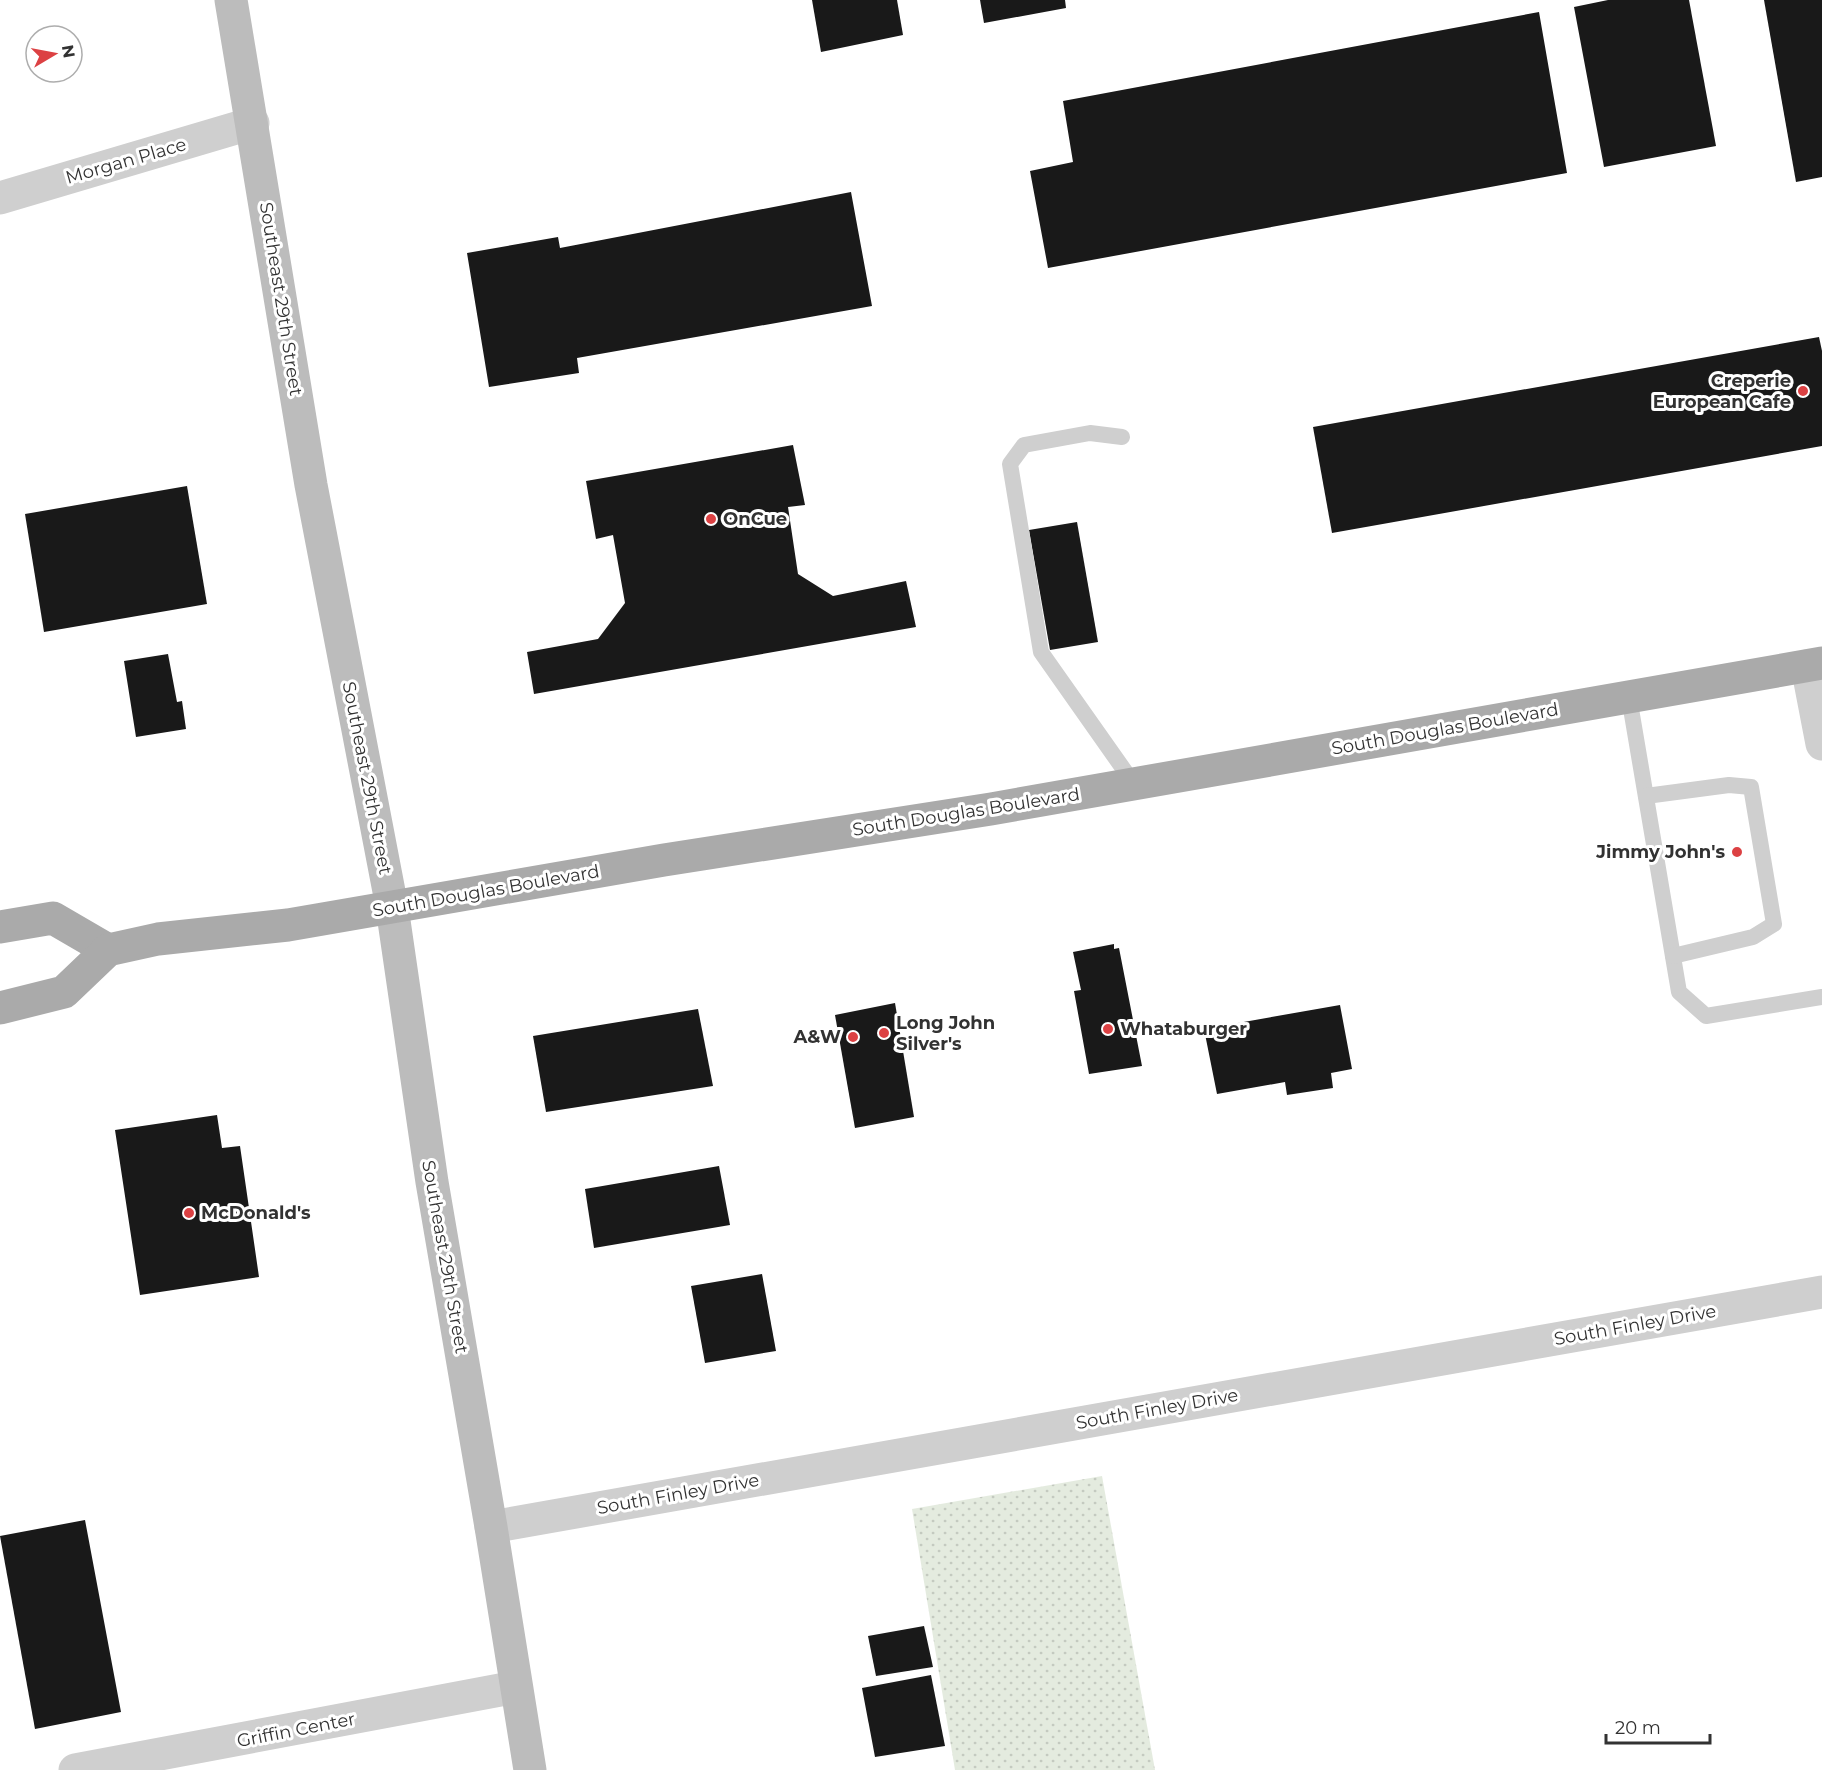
<svg xmlns="http://www.w3.org/2000/svg" width="1822" height="1770" font-family="Montserrat,sans-serif">
<style>
.grass{fill:url(#grass-dots)}
.building{fill:#191919}
.lines{fill:none;stroke-linecap:round;stroke-linejoin:round}
.service{stroke:#cfcfcf;stroke-width:16}
.minor{stroke:#cfcfcf;stroke-width:33}
.secondary{stroke:#bcbcbc;stroke-width:33}
.primary{stroke:#aaa;stroke-width:33}
.poi-dot{fill:#dc4143;stroke:#fff;stroke-width:2}
.labels{text-anchor:middle;stroke-width:6;stroke-linejoin:round;paint-order:stroke}
.street-label{font-size:18px;fill:#323232;stroke:#fff}
.poi-label{font-size:18px;font-weight:bold;fill:#323232;stroke:#fff;text-anchor:start}
</style>
<defs>
<pattern id="grass-dots" width="8" height="8" patternUnits="userSpaceOnUse" patternTransform="scale(1.5)"><rect width="8" height="8" fill="#e4ebdf"/><path d="M2 2h.1M6 6h.1" fill="none" stroke="#c4cac0" stroke-width="1.8" stroke-linecap="round"/></pattern>
</defs>
<rect width="100%" height="100%" fill="#fff"/>
<path class="grass" d="M1102 1476 1155 1770H955L912 1509Z"/>
<g class="building">
<path d="M812 0H897L903 35 821 52Z"/>
<path d="M980 0H1065L1066 8 984 23Z"/>
<path d="M1608 0H1689L1716 146 1604 167 1574 7Z"/>
<path d="M1764 0H1822V177L1796 182Z"/>
<path d="M1539 12 1567 173 1048 268 1030 171 1073 162 1063 101Z"/>
<path d="M851 192 872 306 577 358 579 373 489 387 467 253 558 237 560 248Z"/>
<path d="M1819 337 1822 351V446L1332 533 1313 427Z"/>
<path d="M793 445 805 505 788 507 798 574 833 596 906 581 916 627 534 694 527 652 598 639 625 603 613 535 596 539 586 481Z"/>
<path d="M187 486 207 604 44 632 25 514Z"/>
<path d="M1077 522 1098 642 1050 650 1029 530Z"/>
<path d="M168 654 177 702 182 701 186 729 136 737 124 661Z"/>
<path d="M1114 944V949L1119 948 1142 1066 1089 1074 1074 991 1081 990 1073 952Z"/>
<path d="M895 1003 914 1117 855 1128 835 1015Z"/>
<path d="M1340 1005 1352 1069 1331 1073 1333 1088 1287 1095 1285 1082 1217 1094 1204 1029Z"/>
<path d="M698 1009 713 1086 546 1112 533 1036Z"/>
<path d="M217 1115 222 1148 240 1146 259 1277 140 1295 115 1130Z"/>
<path d="M719 1166 730 1225 594 1248 585 1189Z"/>
<path d="M762 1274 776 1351 705 1363 691 1286Z"/>
<path d="M85 1520 121 1712 35 1729 0 1536Z"/>
<path d="M924 1626 933 1667 876 1676 868 1636Z"/>
<path d="M931 1675 945 1746 875 1757 862 1688Z"/>
</g>
<g class="lines">
<g class="service">
<path d="M1122 437 1090 433 1024 445 1010 464 1041 652 1134 784"/>
<path d="M1629 697 1679 992 1706 1016 1822 997"/>
<path d="M1646 796 1729 785 1751 787 1774 924 1753 937 1673 956"/>
</g>
<g class="minor">
<path d="M0 198 253 123"/>
<path d="M1807 666 1822 744"/>
<path d="M491 1527 1822 1292"/>
<path d="M75 1770 516 1687"/>
</g>
<path class="secondary" d="M231 0 311 485 392 907 432 1182 491 1527 530 1770"/>
<g class="primary">
<path d="M0 927 53 918 108 950"/>
<path d="M0 1008 64 992 108 950 158 939 288 925 664 860 991 809 1822 663"/>
</g>
</g>
<g class="poi-dot">
<circle cx="1803" cy="391" r="6"/>
<circle cx="711" cy="519" r="6"/>
<circle cx="1737" cy="852" r="6"/>
<circle cx="1108" cy="1029" r="6"/>
<circle cx="884" cy="1033" r="6"/>
<circle cx="853" cy="1037" r="6"/>
<circle cx="189" cy="1213" r="6"/>
</g>
<g class="labels">
<g class="street-label">
<text transform="translate(126 161) rotate(-16)" y="6">Morgan Place</text>
<text transform="translate(281 299) rotate(81)" y="6">Southeast 29th Street</text>
<text transform="translate(1445 729) rotate(-10)" y="6">South Douglas Boulevard</text>
<text transform="translate(367 778) rotate(79)" y="6">Southeast 29th Street</text>
<text transform="translate(966 812) rotate(-9)" y="6">South Douglas Boulevard</text>
<text transform="translate(486 891) rotate(-10)" y="6">South Douglas Boulevard</text>
<text transform="translate(445 1257) rotate(80)" y="6">Southeast 29th Street</text>
<text transform="translate(1635 1325) rotate(-10)" y="6">South Finley Drive</text>
<text transform="translate(1157 1409) rotate(-10)" y="6">South Finley Drive</text>
<text transform="translate(678 1494) rotate(-10)" y="6">South Finley Drive</text>
<text transform="translate(296 1730) rotate(-11)" y="6">Griffin Center</text>
</g>
<g class="poi-label">
<text x="1791" y="387" text-anchor="end">Creperie<tspan x="1791" dy="21">European Cafe</tspan></text>
<text x="723" y="525">OnCue</text>
<text x="1725" y="858" text-anchor="end">Jimmy John's</text>
<text x="896" y="1029">Long John<tspan x="896" dy="21">Silver's</tspan></text>
<text x="1120" y="1035">Whataburger</text>
<text x="841" y="1043" text-anchor="end">A&amp;W</text>
<text x="201" y="1219">McDonald's</text>
</g>
</g>
<g transform="translate(54 54) rotate(80)"><circle r="28" fill="#ffffff" stroke="#adadad" stroke-width="1.5"/>
<path d="M0-4.5L10 22L0 15L-10 22Z" fill="#dc4143"/>
<text y="-9" font-size="16" font-weight="bold" text-anchor="middle" fill="#323232">N</text>
</g>
<path d="M1606 1734v9h104v-9" fill="none" stroke="#323232" stroke-width="3"/>
<text x="1615" y="1734" font-size="18" fill="#323232" stroke="#ffffff" stroke-width="4.5" paint-order="stroke">20 m</text>
</svg>
